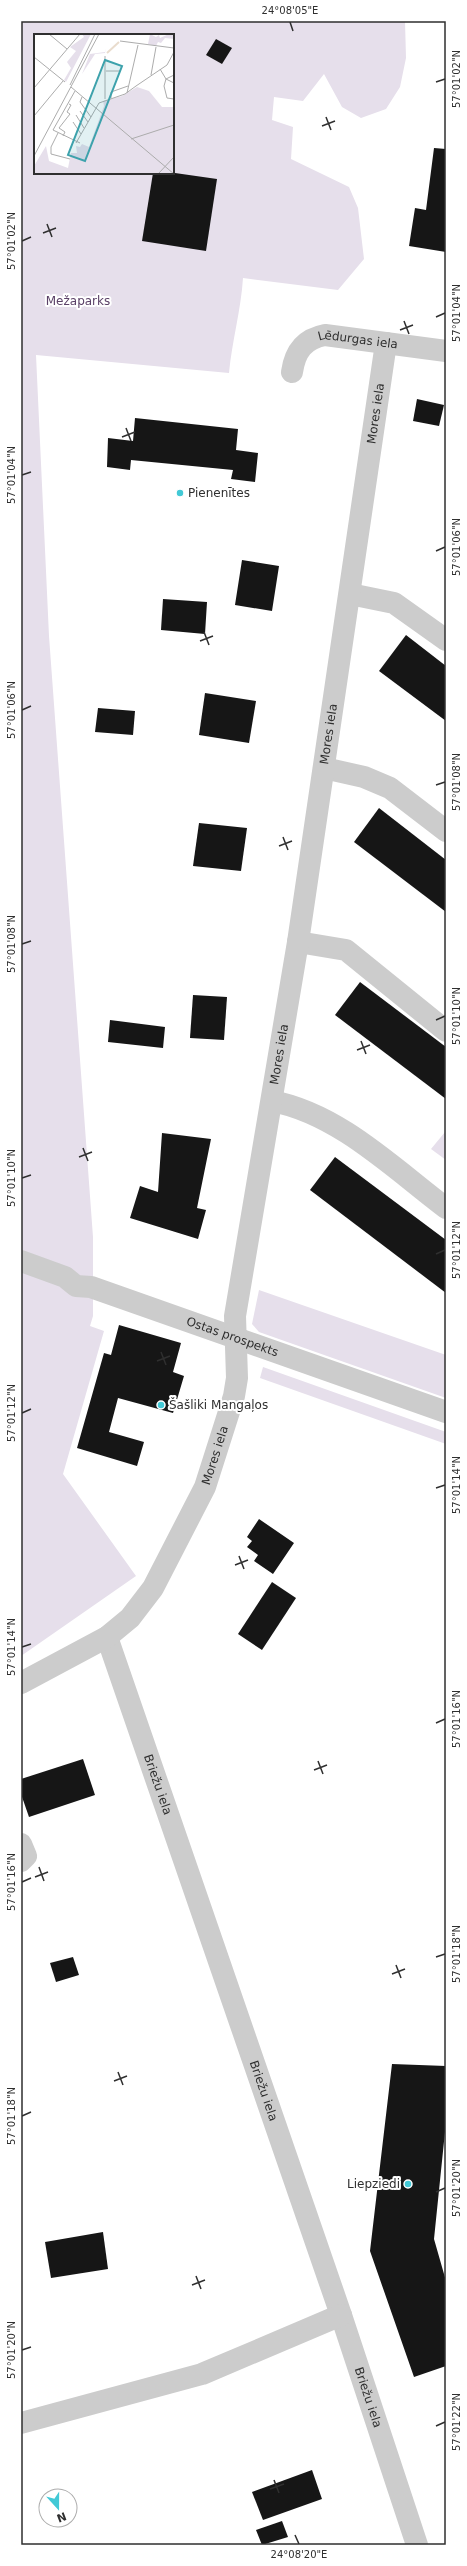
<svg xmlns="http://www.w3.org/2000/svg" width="467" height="2566" font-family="'DejaVu Sans',sans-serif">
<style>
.green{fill:#e6dfeb;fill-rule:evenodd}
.building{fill:#161616}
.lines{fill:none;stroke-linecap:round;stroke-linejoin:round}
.minor{stroke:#ccc;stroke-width:22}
.ticks{fill:none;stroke:#2f2f2f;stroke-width:1.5}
.poi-dot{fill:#42c9d6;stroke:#fff;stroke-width:1.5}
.labels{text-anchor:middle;stroke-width:4;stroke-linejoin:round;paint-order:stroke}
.park-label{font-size:12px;fill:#5b4167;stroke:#fff}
.street-label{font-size:12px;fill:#2f2f2f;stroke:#fff}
.poi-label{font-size:12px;fill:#2f2f2f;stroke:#fff;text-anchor:start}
.inset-river{fill:none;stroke:#e9dccd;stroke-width:2}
.inset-road{fill:none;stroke:#acacac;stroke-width:1}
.view{fill:#3da2ac;fill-opacity:0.15;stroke:#3da2ac;stroke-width:2}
.inset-edge{fill:none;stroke:#2f2f2f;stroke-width:2}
.neatline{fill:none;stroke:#2f2f2f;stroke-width:1.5}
.ticks-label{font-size:10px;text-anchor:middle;fill:#2f2f2f}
</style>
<rect width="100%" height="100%" fill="#fff"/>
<g class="green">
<path d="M21 21H405L406 58 400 87 386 109 361 118 342 107 324 74 303 101 274 97 272 120 293 127 291 159 349 187 358 208 364 259 338 290 243 278C241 310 232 341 229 373L36 355 49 636 93 1237V1316L90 1326 104 1331 63 1474 136 1576 21 1656ZM35 35H173V173H35Z"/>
<path d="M445 1132 446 1133V1160L431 1149Z"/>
<path d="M259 1290 446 1355V1398L259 1332 252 1324Z"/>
<path d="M263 1367 446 1432V1444L260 1378Z"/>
</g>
<g class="building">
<path d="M216 39 232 48 222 64 206 55Z"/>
<path d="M434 148 446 149V252L409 246 415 208 426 210Z"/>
<path d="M153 173H175L217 179 206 251 142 241Z"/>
<path d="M417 399 444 405 439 426 413 421Z"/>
<path d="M135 418 238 429 236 450 258 453 255 482 231 479 233 470 131 460 130 470 107 467 108 438 133 441Z"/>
<path d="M242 560 279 566 272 611 235 605Z"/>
<path d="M163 599 207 602 205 634 161 630Z"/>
<path d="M406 635 446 666V721L379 671Z"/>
<path d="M205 693 256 701 249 743 199 735Z"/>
<path d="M98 708 135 711 133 735 95 732Z"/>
<path d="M379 808 446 860V912L354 842Z"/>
<path d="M199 823 247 828 241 871 193 866Z"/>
<path d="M360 982 446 1047V1099L335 1015Z"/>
<path d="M193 995 227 997 224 1040 190 1038Z"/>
<path d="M110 1020 165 1027 163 1048 108 1042Z"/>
<path d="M162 1133 211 1139 197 1208 206 1210 198 1239 130 1218 140 1186 158 1192Z"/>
<path d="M335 1157 446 1240V1293L310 1190Z"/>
<path d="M119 1325 181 1343 173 1372 184 1376 173 1413 118 1398 109 1432 144 1442 137 1466 77 1448 104 1353 111 1355Z"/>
<path d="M259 1519 294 1543 273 1574 254 1561 258 1555 247 1547 252 1541 247 1537Z"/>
<path d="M272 1582 296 1598 262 1650 238 1634Z"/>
<path d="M83 1759 95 1795 29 1817 21 1794V1779Z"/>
<path d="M73 1957 79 1975 56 1982 50 1963Z"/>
<path d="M392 2064 446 2066V2122L434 2239 446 2281V2366L414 2377 370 2251Z"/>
<path d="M103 2232 108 2269 51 2278 45 2242Z"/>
<path d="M312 2470 322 2499 263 2520 252 2492Z"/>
<path d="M282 2521 288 2537 262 2545 256 2530Z"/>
</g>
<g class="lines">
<g class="minor">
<path id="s1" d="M292 372C295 351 304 339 325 335L446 351"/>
<path d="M350 594 394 603 446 640"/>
<path d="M324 768 364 777 390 788 446 831"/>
<path d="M298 942 346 950 446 1031"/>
<path d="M272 1101C339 1114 393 1168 446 1208"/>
<path id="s2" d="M21 1261 65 1277 76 1286 91 1287 446 1412"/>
<path id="s3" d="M107 1637 341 2315 417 2545"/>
<path id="s4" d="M21 1683 107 1637 130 1618 153 1588 205 1487 234 1396 237 1378 235 1316 298 942 386 343"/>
<path d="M21 1844 26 1856 21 1861"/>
<path d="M21 2423 202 2374 341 2315"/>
</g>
</g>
<path class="ticks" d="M290 22 293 31M436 82 445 79M326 117 331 130M322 126 335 121M47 224 52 237M43 233 56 228M22 241 31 237M436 317 445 313M404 321 409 334M400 330 413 325M126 428 131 441M122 437 135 432M22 475 31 472M436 551 445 547M204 632 209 645M200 641 213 636M22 710 31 706M436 785 445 782M283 837 288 850M279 846 292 841M22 944 31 941M436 1020 445 1016M361 1041 366 1054M357 1050 370 1045M83 1148 88 1161M79 1157 92 1152M22 1178 31 1175M436 1254 445 1250M161 1352 166 1365M157 1361 170 1356M22 1413 31 1409M436 1488 445 1485M239 1556 244 1569M235 1565 248 1560M22 1647 31 1644M436 1723 445 1719M318 1761 323 1774M314 1770 327 1765M39 1867 44 1881M35 1877 48 1872M22 1882 31 1878M436 1957 445 1954M396 1965 401 1978M392 1974 405 1969M118 2072 123 2085M114 2081 127 2076M22 2116 31 2112M436 2192 445 2188M196 2276 201 2289M192 2285 205 2280M22 2350 31 2347M436 2426 445 2422M274 2480 279 2493M270 2489 284 2484M295 2535 299 2544"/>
<g class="poi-dot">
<circle cx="180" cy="493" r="4"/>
<circle cx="161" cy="1405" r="4"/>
<circle cx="408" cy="2184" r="4"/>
</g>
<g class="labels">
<g class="park-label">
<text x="78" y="305">Mežaparks</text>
</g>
<g class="street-label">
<text dy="4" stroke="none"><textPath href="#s1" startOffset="87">Lēdurgas iela</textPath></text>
<text dy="4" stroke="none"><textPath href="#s4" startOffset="1368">Mores iela</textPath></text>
<text dy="4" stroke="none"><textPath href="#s4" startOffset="1044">Mores iela</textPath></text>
<text dy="4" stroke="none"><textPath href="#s4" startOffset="720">Mores iela</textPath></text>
<text dy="4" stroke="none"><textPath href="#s2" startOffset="226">Ostas prospekts</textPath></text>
<text dy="4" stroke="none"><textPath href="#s4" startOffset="312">Mores iela</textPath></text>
<text dy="4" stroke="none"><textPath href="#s3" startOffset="156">Briežu iela</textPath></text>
<text dy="4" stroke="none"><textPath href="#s3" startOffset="480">Briežu iela</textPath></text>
<text dy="4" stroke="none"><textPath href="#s3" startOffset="804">Briežu iela</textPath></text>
</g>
<g class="poi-label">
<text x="188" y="497">Pienenītes</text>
<text x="169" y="1409">Šašliki Mangaļos</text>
<text x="400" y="2188" text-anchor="end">Liepziedi</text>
</g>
</g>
<g transform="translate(34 34)">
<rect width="140" height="140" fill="#fff"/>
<path d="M48 0H57L32 48 30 46 37 34 33 28 42 17 36 13 50 3ZM116 0 122 3 125 1 126 4 135 0 140 1V5L131 4 127 9 124 8 122 12 114 10ZM72 14 71 19 61 20 48 40 56 20 71 18ZM103 53 115 57 128 73H140V140H0V132L12 112 15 127 34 134 37 119H43L42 112 46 113 48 110 55 113 70 72 69 67 88 62Z" fill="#e6dfeb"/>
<path class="inset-river" d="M73 19 85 8"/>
<path class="inset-road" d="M15 0 33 15M86 7 140 14M0 23 31 48M126 35 132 45 140 49M72 37H86M117 41 122 13M140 41 132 45 130 52 133 64 140 65M36 51 61 0M37 53 140 140M0 54 46 0M93 59 104 11M48 63 46 68 57 83M77 64V58L94 52M71 65V22M46 77 54 88M42 81 50 94M0 82 29 47M39 88 47 100M19 96 41 57M19 96 46 109M24 99 17 113V120L36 125M29 102 31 98 25 94 36 80 33 78 37 71 35 70M97 105 140 91M42 109 65 69 91 60 102 52 133 31 140 18M0 122 65 0M124 140 140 123"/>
<path class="view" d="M71 26 88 32 51 127 34 121Z"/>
<rect width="140" height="140" class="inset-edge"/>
</g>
<rect width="467" height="2566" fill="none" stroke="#ffffff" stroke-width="44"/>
<g transform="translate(58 2508) rotate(159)"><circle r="19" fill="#ffffff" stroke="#acacac"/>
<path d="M0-3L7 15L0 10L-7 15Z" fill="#42c9d6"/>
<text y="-6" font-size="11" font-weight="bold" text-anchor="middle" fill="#2f2f2f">N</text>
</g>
<rect x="22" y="22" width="423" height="2522" class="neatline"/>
<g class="ticks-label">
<text x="290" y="14">24°08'05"E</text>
<text transform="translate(456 79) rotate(-90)" y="4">57°01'02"N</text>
<text transform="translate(11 241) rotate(-90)" y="4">57°01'02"N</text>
<text transform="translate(456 313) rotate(-90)" y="4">57°01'04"N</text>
<text transform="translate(11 475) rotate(-90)" y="4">57°01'04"N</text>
<text transform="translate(456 547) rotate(-90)" y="4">57°01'06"N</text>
<text transform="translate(11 710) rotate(-90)" y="4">57°01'06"N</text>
<text transform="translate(456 782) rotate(-90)" y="4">57°01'08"N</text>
<text transform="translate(11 944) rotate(-90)" y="4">57°01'08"N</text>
<text transform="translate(456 1016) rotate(-90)" y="4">57°01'10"N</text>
<text transform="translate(11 1178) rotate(-90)" y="4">57°01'10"N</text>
<text transform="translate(456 1250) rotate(-90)" y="4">57°01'12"N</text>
<text transform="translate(11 1413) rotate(-90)" y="4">57°01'12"N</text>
<text transform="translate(456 1485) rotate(-90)" y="4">57°01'14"N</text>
<text transform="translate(11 1647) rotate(-90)" y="4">57°01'14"N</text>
<text transform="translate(456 1719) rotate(-90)" y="4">57°01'16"N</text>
<text transform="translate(11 1882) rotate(-90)" y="4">57°01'16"N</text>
<text transform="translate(456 1954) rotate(-90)" y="4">57°01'18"N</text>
<text transform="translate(11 2116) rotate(-90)" y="4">57°01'18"N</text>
<text transform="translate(456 2188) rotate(-90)" y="4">57°01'20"N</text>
<text transform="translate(11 2350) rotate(-90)" y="4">57°01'20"N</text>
<text transform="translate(456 2422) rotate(-90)" y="4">57°01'22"N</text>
<text x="299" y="2558">24°08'20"E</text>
</g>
</svg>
